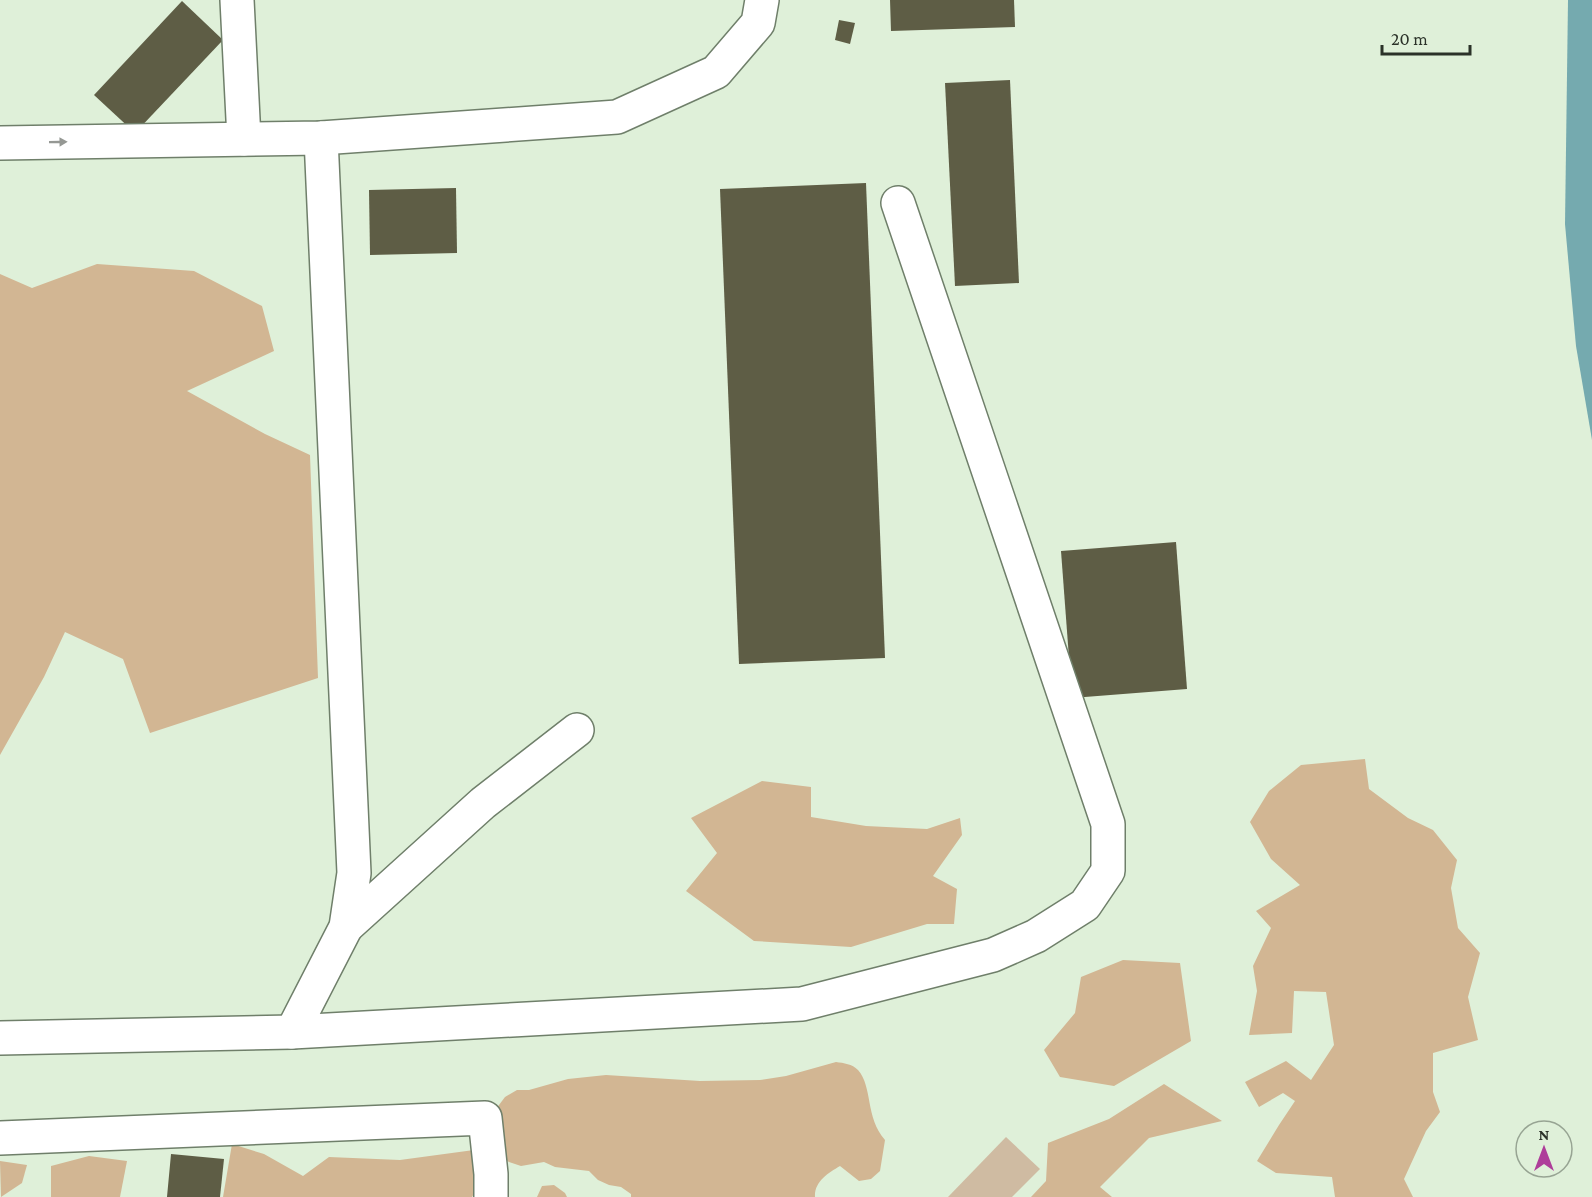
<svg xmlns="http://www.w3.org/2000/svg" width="1592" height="1197" font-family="'Crimson Pro',serif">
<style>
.green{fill:#cfbba2}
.forest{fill:#d2b693}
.water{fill:#75aaaf}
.building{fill:#5e5d45}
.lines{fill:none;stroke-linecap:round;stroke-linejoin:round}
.minor-casing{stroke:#6f7f6a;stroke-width:36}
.minor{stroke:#fff;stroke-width:33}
.oneway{fill:#959894}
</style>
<rect width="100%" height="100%" fill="#dff0d9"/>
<path class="green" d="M1006 1137 1040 1169 1012 1197H948Z"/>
<g class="forest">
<path d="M97 264 194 271 262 306 274 351 187 391 265 434 310 455 318 678 150 733 123 659 65 632 44 677 0 755V274L32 288Z"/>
<path d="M1365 759 1369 789 1408 818 1433 830 1457 860 1451 888 1458 928 1480 953 1468 997 1478 1040 1433 1053V1092L1440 1112 1426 1131 1404 1179 1413 1197H1335L1332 1177 1276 1173 1257 1161 1279 1125 1295 1101 1283 1093 1259 1107 1245 1082 1286 1061 1311 1080 1334 1045 1326 992 1294 991 1292 1033 1249 1035 1257 991 1253 966 1271 928 1256 911 1300 885 1271 859 1250 822 1269 791 1301 765Z"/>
<path d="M762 781 811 787V817L866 826 927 829 960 818 962 835 933 876 957 889 954 924H927L851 947 754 941 686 891 717 853 691 818Z"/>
<path d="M1123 960 1180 963 1191 1041 1114 1086 1060 1077 1044 1050 1075 1013 1081 977Z"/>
<path d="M836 1062C844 1063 852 1064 858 1070 873 1087 865 1117 885 1140L880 1171 871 1179 859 1181 840 1166C828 1173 814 1182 815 1197H631V1194L621 1187 609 1185 598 1180 589 1171 555 1167 544 1162 521 1166 509 1162 488 1148 490 1117 505 1097 517 1090H529L568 1079 606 1075 700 1081 760 1080 786 1076Z"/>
<path d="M1164 1084 1222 1121 1149 1138 1100 1187 1112 1197H1031L1046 1181 1048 1143 1109 1119Z"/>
<path d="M232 1144 264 1154 303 1176 329 1157 400 1160 474 1150 475 1192 472 1197H223Z"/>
<path d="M89 1156 127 1161 120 1197H51V1166Z"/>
<path d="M0 1161 27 1165 22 1183 1 1197Z"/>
<path d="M554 1185 565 1193 567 1197H537L542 1186Z"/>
</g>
<path class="water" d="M1568 0H1592V440L1576 346 1565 224Z"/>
<g class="building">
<path d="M890 0H1014L1015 27 891 31Z"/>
<path d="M182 1 223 40 135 133 94 95Z"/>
<path d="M839 20 855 23 850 44 835 40Z"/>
<path d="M1010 80 1019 283 955 286 945 83Z"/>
<path d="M866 183 885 658 739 664 720 189Z"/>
<path d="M456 188 457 253 370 255 369 190Z"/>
<path d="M1176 542 1187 689 1072 698 1061 551Z"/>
<path d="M171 1154 224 1159 220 1197H167Z"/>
</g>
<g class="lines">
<g class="minor-casing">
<g id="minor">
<path d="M237 0 244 139"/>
<path d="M0 143 321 138 617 117 716 72 758 23 762 0"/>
<path d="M346 927 483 803 577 730"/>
<path d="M292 1032 346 927 354 873 321 138"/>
<path d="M0 1038 292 1032 802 1004 993 955 1036 936 1085 905 1108 871V824L898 203"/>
<path d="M0 1138 485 1118 491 1174V1197"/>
</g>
</g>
<use href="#minor" class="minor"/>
</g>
<defs><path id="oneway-solid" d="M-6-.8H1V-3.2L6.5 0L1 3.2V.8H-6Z" transform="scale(1.5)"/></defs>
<use class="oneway" href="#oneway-solid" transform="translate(58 142) rotate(-1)"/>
<g transform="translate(1544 1149)"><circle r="28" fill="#dff0d9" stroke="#97a493" stroke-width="1.5"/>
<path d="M0-4.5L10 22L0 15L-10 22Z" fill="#ae3e9a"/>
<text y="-9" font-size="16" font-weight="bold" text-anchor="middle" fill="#2b3229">N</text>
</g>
<path d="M1382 45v9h88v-9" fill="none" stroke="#2b3229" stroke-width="3"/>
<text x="1391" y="45" font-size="18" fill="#2b3229" stroke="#dff0d9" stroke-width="4.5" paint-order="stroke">20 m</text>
</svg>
